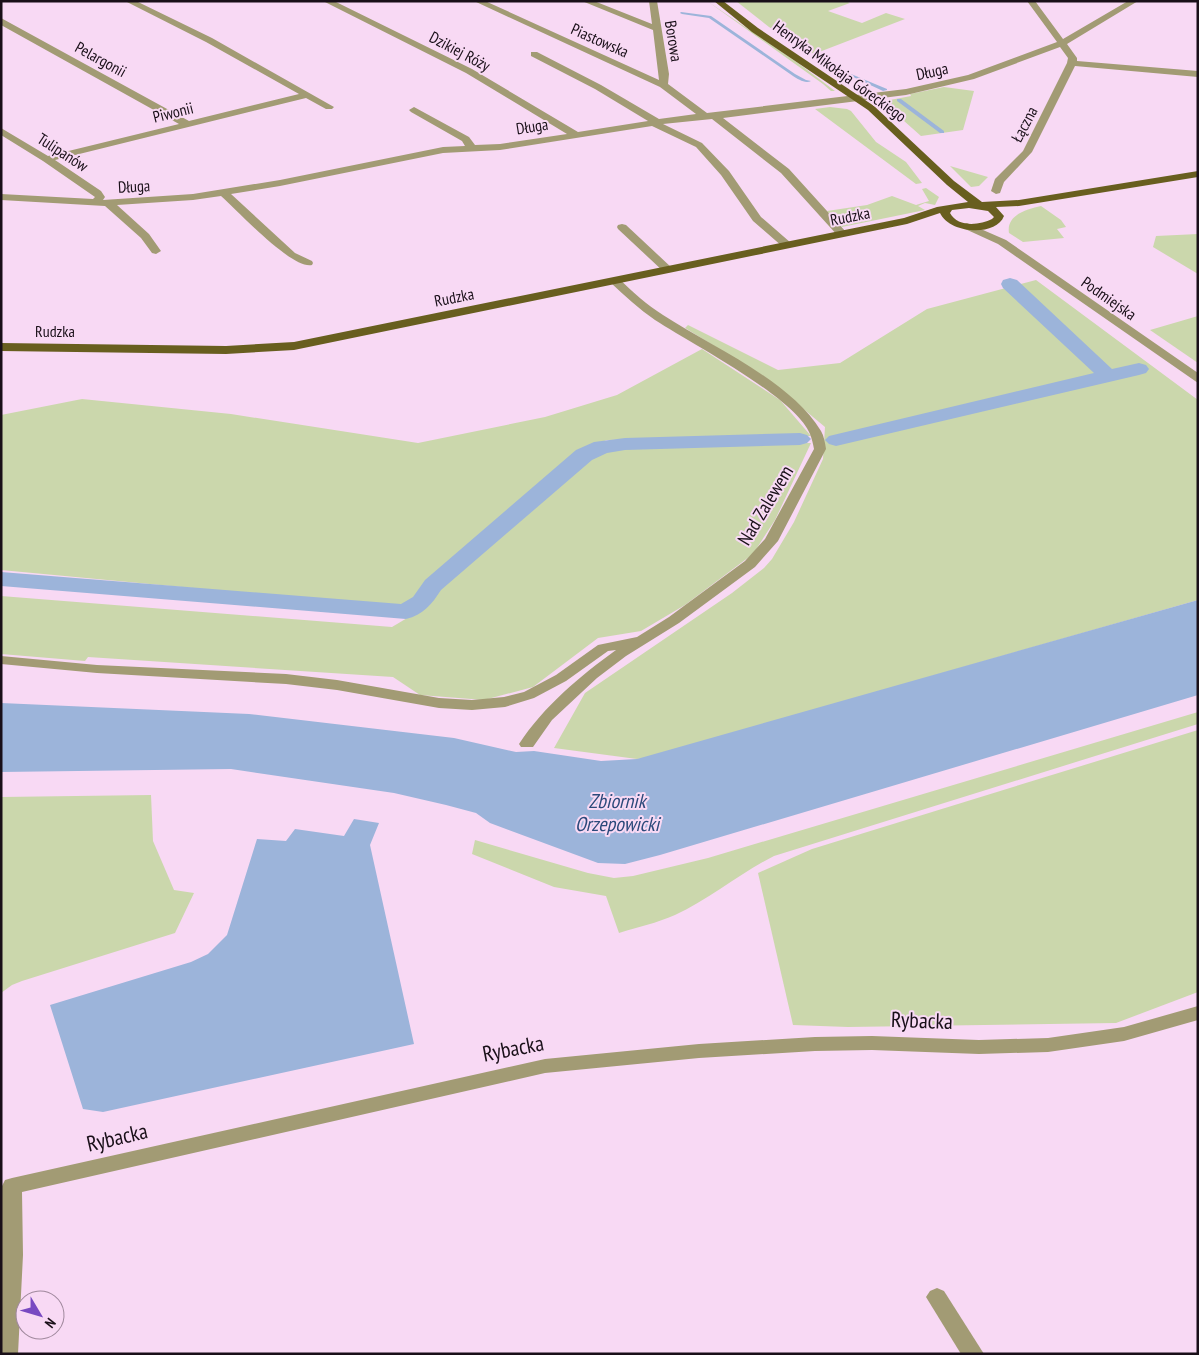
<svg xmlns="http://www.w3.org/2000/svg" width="1199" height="1355" font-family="'PT Sans Narrow',sans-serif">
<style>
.green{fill:#cbd7ac}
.water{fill:#9cb4da}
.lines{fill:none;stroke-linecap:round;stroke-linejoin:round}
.stream{fill:#9cb4da;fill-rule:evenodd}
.canal{fill:#9cb4da;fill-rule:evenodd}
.minor{fill:#a29b74;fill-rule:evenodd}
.major{fill:#685e1f;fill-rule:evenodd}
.labels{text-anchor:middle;stroke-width:4;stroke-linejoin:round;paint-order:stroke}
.far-street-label{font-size:16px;fill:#190f18;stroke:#f8d9f4}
.street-label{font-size:19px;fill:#190f18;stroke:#f8d9f4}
.water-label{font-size:20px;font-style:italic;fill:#2b497a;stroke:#f8d9f4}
.near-street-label{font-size:22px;fill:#190f18;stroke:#f8d9f4}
</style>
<rect width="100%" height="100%" fill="#f8d9f4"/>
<g class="green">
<path d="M707 1 798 63 835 91H831L823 84Z"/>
<path d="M736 1H845L850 3 828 11 862 23 886 13 905 19 814 54 769 27Z"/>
<path d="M944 87 974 91 963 130 921 136 886 105 890 100 911 96 910 94Z"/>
<path d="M830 107 847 109 851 111 876 142 906 162 922 183 916 184 815 109Z"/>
<path d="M950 166 988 177 979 186 971 187Z"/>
<path d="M926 188 939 197 935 205 925 203 918 206 925 210 842 227 827 211 867 205 892 196 916 205 929 201 922 189Z"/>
<path d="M1041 206 1061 220 1066 227 1057 229 1064 238 1023 242 1009 233C1006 215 1027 209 1041 206Z"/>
<path d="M1198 234V274L1153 247 1156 236Z"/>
<path d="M1036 280 1198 400V600L646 758 637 759 554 748 585 693 732 593 764 568 772 559 794 522 823 459 825 427 765 377 685 328 688 325 778 370 840 363 927 309Z"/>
<path d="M1198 316V363L1150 330Z"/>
<path d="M702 349 780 400 811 436 607 440 582 449 422 587 412 602 404 608 1 570V415L82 399 231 414 418 443 545 417 617 395Z"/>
<path d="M811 443 775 520 753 554 685 605 641 631 598 638 533 687 484 700 420 695 393 677 88 657 85 661 1 654V596L392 627 429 605 439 586 595 453 638 446Z"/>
<path d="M1198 712V724L774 856C740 873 710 899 675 915 657 923 638 927 619 933L606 896 554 887 472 854 475 840 588 873 614 878 633 876 708 858Z"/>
<path d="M1198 730V992L1116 1023 848 1027 793 1025 758 873 812 849Z"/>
<path d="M151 795 153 841 174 890 194 893 175 933 22 981 12 985 1 993V797Z"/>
</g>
<g class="water">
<path d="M1198 600V695L660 855 625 864 598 863 490 823 476 813 446 805 394 793 231 769 1 772V703L249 714 454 738 516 752 534 751 601 761 637 759Z"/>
<path d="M354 819 379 823 370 845 414 1044 103 1112 83 1109 50 1005 191 962 208 954 227 935 257 839 286 841 295 829 344 836Z"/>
</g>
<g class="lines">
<g class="stream">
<path d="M681 12 711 16 795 74 806 80 811 81C805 84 798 79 793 76L709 18 682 14 680 13Z"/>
<path d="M851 74 887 89V90L883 91 851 76 844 77 842 76Z"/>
<path d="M897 99H901L944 131V133H940L897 101Z"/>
</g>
<g class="canal">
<path d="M1010 278 1017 280 1112 369 1139 363 1146 365 1149 369 1146 373 1139 375 836 446 829 444 825 440 829 436 1094 373 1003 288 1001 284 1003 280Z"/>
<path d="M800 433 807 435 811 439 807 443 800 445 625 450 607 453 592 460 441 590C432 604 423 615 406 619L1 586V572L401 604 413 597 425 580 576 450 594 442 625 438Z"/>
</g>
<g class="minor">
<path d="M125 1H136L212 38 334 107 332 109H326L306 98 55 160 101 191 105 197 103 200 193 194 280 180 443 147 465 146 462 141 411 112 409 110 414 107 469 137 475 145 500 144 567 134 466 73 323 1H334L472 69 578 132 648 121 595 89 531 56V52H537L601 85 659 119 696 114 660 87 474 1H485L659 80 653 30 582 1H594L652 24 649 1H657L669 74 668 84 707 113 906 89 968 75 1057 42 1027 1H1035L1063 39 1128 1H1138L1067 44 1077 58V61L1198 71V77L1075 66 1032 152 1004 182 1000 193 996 194 991 191 995 179 1023 151 1067 63 1068 58 1060 47 974 79 906 95 723 118 789 169 846 232 847 234 846 236H838L781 173 712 119 663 124 702 143 729 171 761 217 791 243 792 245 791 247H783L753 221 721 175 696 147 652 126 500 150 443 153 280 186 231 194 295 253 312 261 313 263 312 265C292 270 237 210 221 196L193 200 117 205 149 234 161 251 156 254 152 253 141 238 105 206 1 200V194L93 199 95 197 43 161 1 135V128L48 156 179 124 1 25V18L189 121 299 94 206 42Z"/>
<path d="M967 223 1006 240 1198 373V383L998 244 963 228 962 226 963 224Z"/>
<path d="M622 224 626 225 672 268 674 270 672 272H664L618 229 617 227 618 225Z"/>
<path d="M615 278 619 279C633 292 647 305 663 315 712 347 790 380 821 431 824 436 825 443 826 449L778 541 755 567 679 623 626 656 597 678 552 720 533 747H521L519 744C544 706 580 676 616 650L608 651 566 681 534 698 505 707 472 710 439 708 337 690 286 684 97 673 1 664V656L97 665 286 674 337 680 439 698 472 700 504 697 524 692 556 675 598 645 637 637 669 617 745 561 765 539 814 449C813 444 812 439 810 434 795 397 690 343 655 320 639 309 625 296 611 283L609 281 611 279Z"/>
<path d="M1198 1006V1020L1124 1041 1048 1052 979 1054 872 1050 815 1051 699 1058 545 1073 22 1192 23 1255 18 1354H1L2 1186 5 1180 12 1178 545 1059 699 1044 815 1037 872 1036 979 1040 1048 1038 1124 1027Z"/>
<path d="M937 1288 944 1291 984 1354H961L926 1297 930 1291Z"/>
</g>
<path class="major" d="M714 1H723L758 28 874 106 954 181 982 202 1019 200 1198 171V177L1019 206 996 207 1004 216C996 237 950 234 940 213L907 224 294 350 226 354 1 351V343L226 346 294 342 904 218 937 207 968 202 947 185 868 110 752 32ZM969 208 988 211 994 217 992 219C980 225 958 228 950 213L952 210Z"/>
</g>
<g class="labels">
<g class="far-street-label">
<text transform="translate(600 40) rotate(24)" y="6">Piastowska</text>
<text transform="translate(674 41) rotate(81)" y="6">Borowa</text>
<text transform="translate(460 51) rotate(28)" y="6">Dzikiej Róży</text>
<text transform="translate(101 59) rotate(29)" y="6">Pelargonii</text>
<text transform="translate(840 71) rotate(36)" y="6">Henryka Mikołaja Góreckiego</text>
<text transform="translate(932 71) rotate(-12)" y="6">Długa</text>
<text transform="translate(173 112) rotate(-14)" y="6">Piwonii</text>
<text transform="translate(1024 124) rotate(-62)" y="6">Łączna</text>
<text transform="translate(532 126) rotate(-9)" y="6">Długa</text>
<text transform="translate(63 152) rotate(33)" y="6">Tulipanów</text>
<text transform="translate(134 186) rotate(-3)" y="6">Długa</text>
<text transform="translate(850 216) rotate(-11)" y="6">Rudzka</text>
<text transform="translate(454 297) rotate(-11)" y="6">Rudzka</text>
<text transform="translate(1109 298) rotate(35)" y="6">Podmiejska</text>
<text x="55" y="337">Rudzka</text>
</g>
<g class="street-label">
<text transform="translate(765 505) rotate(-59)" y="7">Nad Zalewem</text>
</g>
<g class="water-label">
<text x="617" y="808">Zbiornik<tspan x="617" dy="23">Orzepowicki</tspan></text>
</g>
<g class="near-street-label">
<text transform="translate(922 1020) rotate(2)" y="8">Rybacka</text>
<text transform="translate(513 1048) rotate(-11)" y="8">Rybacka</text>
<text transform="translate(117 1137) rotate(-13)" y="8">Rybacka</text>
</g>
</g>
<rect width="1199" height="1355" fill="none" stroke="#190f18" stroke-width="5"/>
<g transform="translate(40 1315) rotate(128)"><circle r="24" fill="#f8d9f4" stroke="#9f889c"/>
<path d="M0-4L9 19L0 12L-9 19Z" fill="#7849c1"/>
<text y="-8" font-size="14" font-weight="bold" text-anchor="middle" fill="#190f18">N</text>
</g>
</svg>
